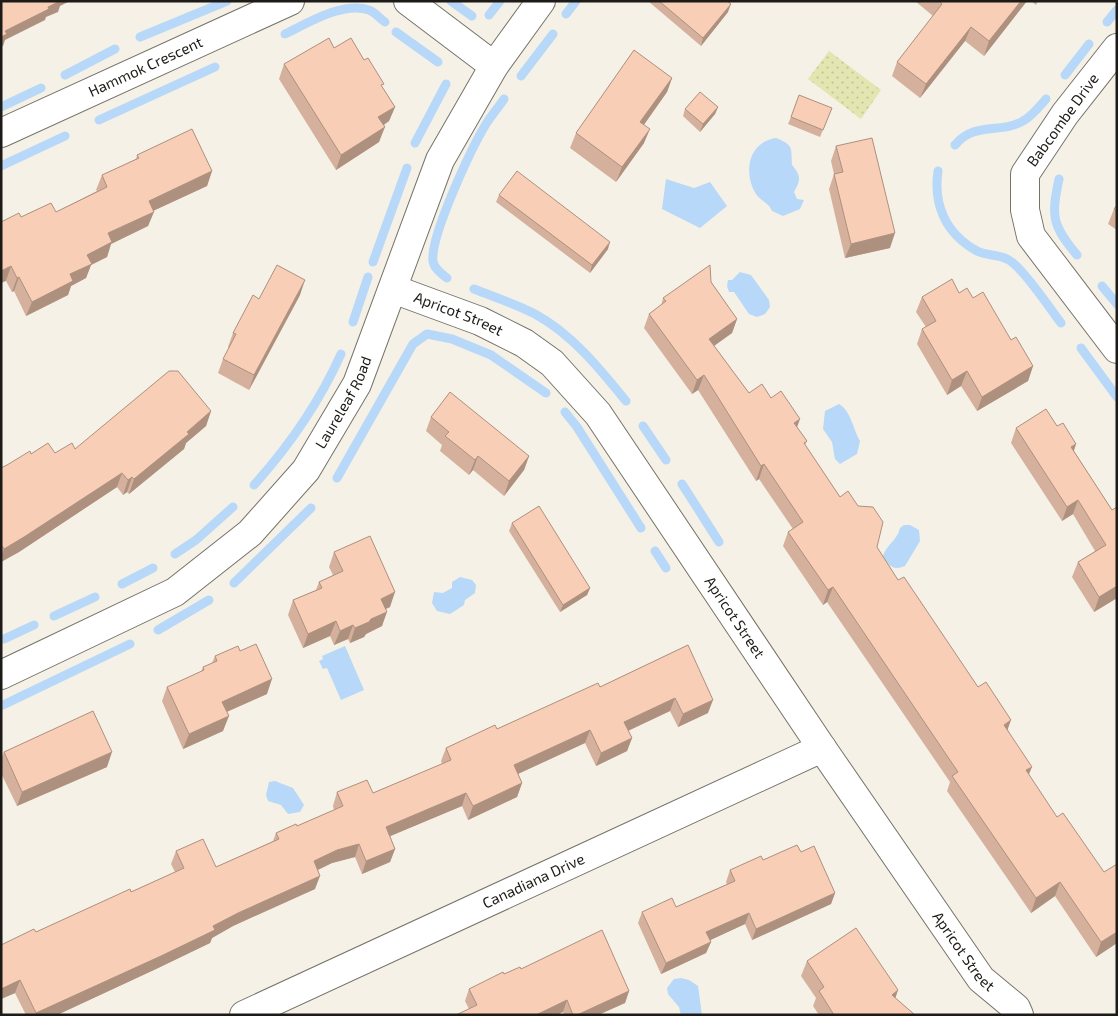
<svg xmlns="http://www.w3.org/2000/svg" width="1118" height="1016" font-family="'Exo 2',sans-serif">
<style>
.park{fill:url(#park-dots)}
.water{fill:#b7d8f8}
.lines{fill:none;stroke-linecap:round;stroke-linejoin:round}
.stream{stroke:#b7d8f8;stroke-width:9}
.minor-casing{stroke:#767369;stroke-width:30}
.minor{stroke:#fff;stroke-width:28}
.wall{fill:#d5b19d}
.shaded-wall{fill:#ae907f}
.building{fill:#f8ceb6;stroke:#ae907f}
.labels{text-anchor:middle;stroke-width:4;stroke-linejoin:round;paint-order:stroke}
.street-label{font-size:15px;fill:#1d1b17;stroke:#fff}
</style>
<defs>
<pattern id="park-dots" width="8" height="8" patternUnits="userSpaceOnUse" patternTransform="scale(1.25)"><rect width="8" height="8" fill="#e3e6b0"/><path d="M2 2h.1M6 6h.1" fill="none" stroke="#c2c597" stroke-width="1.8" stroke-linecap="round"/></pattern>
</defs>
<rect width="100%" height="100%" fill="#f5f1e6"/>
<path class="park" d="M829 51 881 90 861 119 808 79Z"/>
<g class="water">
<path d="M776 138C794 145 791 148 792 165 801 176 801 180 794 192L797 199 804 200 800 209 783 216 772 211C769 203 761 201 756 194 743 173 748 142 776 138Z"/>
<path d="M666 179 694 188 710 182 727 206 700 228 662 209Z"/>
<path d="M740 272 751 275 769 300 770 307 765 314 757 317 749 314 734 292H729L727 286 728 280H732Z"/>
<path d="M839 404C851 411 853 429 860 441L857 454 840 464 835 459 832 442 823 429 825 411Z"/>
<path d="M904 525H910L919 530 920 541 905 566C893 571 889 566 883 556 886 545 897 541 900 528Z"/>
<path d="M460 577 472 580 476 585 475 593 465 600 464 605 450 614 437 611 432 603 434 592 443 593 452 588V582Z"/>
<path d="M345 646 364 690 341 700 327 668 323 669 319 661 323 659 322 656Z"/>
<path d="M275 781 293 788 304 805 300 812 288 814 281 805 268 801 266 795 269 782Z"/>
<path d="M681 978 689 980 698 986 702 1015H681L679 1007 668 994 667 988 674 979Z"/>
</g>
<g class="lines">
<g class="stream">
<path d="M451 1 472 16"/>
<path d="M566 14 576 1"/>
<path d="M489 15 500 1"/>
<path d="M1107 22 1117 10"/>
<path d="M396 32 438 62"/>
<path d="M285 34C308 23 343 1 369 10 375 12 380 19 385 22"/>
<path d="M140 37 227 1"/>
<path d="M65 75 115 49"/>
<path d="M1065 75 1089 44"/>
<path d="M521 76 553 34"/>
<path d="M1 107 41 88"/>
<path d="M99 120 215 67"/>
<path d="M415 143 446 84"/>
<path d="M955 145C975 121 1001 134 1023 121 1032 116 1039 107 1046 99"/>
<path d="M1 166 65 136"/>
<path d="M938 171C933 205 946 234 977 251 989 257 1001 253 1013 263 1027 274 1049 307 1061 323"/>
<path d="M1059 179C1051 217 1052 225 1077 255"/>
<path d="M373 262 407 168"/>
<path d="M447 278C442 274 434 269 433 261 430 236 472 147 486 124 491 116 498 108 504 99"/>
<path d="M1102 286 1117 304"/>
<path d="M474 289C494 297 516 304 535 314 572 334 600 369 626 401"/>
<path d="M353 322 368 277"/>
<path d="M1081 348 1117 397"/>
<path d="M565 412 577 427 641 528"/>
<path d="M643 426 666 460"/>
<path d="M337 478 413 344 427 334 452 339 491 355 546 393"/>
<path d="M682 484 719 542"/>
<path d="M254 485C290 445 319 403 341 354"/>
<path d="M655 551 666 568"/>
<path d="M175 554 196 540 233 507"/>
<path d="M234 583 311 508"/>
<path d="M122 584 153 568"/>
<path d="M54 616 95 597"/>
<path d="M158 630 209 600"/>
<path d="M4 639 34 625"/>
<path d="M1 706 130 644"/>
</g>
<g class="minor-casing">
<g id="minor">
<path d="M408 1 494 66"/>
<path d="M1117 48 1065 114 1025 174V210L1031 236 1117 349"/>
<path id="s1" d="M1 133 290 1"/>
<path id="s2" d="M393 289 480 321 524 343 552 363 598 414 822 748 981 979 1016 1008 1019 1015"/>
<path id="s3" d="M1 675 175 592 250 533 306 470 357 384 440 160 494 66 541 1"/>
<path id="s4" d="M244 1015 822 748"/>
</g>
</g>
<use href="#minor" class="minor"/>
</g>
<g class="wall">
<path d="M648 1H727L728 12 701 46Z"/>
<path d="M915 1H1027L984 56 965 41 920 98 892 76 897 62 933 16Z"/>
<path d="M1031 1H1038L1036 5Z"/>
<path d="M334 48 364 60 395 107 389 121 384 125 379 142 336 170 279 79 284 64Z"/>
<path d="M672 78 667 92 644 125V143L616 182 570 148 576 133Z"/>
<path d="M718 107 715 114 700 132 683 116 685 109Z"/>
<path d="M832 108 820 137 788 124 791 117Z"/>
<path d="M836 146 890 248 845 258 829 189 834 174 831 161Z"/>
<path d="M137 155 212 171 207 186 153 211 148 226 111 244 107 257 91 265 86 278 71 286 68 295 26 316 14 291 12 292 6 281 21 217 56 212 97 191 96 190 102 175 136 159Z"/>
<path d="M499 195 608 249 590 273 496 202Z"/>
<path d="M1117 205V230L1108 224 1114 209Z"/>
<path d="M711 282 737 319 732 333 714 346 749 393 771 398 797 427 807 441 805 445 840 497 877 547 898 580 1008 730 1029 774 1117 943 1096 957 1055 896 1031 913 947 791 950 782 827 602 823 605 783 546 788 532 793 529 759 479 756 481 698 390 692 394 644 328 649 314 661 306 663 298Z"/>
<path d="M959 293 973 298 1011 340 1033 366 1028 381 977 411 961 386 947 395 917 344 922 329 926 327 916 312 922 297Z"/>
<path d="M300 295 249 390 218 373 223 359 229 348 228 347 233 333 259 299Z"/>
<path d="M211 411 206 426 186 443 184 449 129 494 127 492 123 495 117 487 19 552 1 562V468L55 453 75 449Z"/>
<path d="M431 417 529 456 524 470 504 496 473 470 469 475 440 451 442 445 426 431Z"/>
<path d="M1057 426 1076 444 1074 451 1112 510 1117 507V598L1094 612 1072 577 1078 562 1095 551 1073 514 1062 521 1011 443 1016 428Z"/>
<path d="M512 523 590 588 587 595 560 612 509 531Z"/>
<path d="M334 552 390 607 386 609 382 626 366 634 364 637 350 643 348 639 334 645 330 636 303 648 288 615 293 600 316 590 319 582 333 575 329 567Z"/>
<path d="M688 645 708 713 678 727 670 711 628 731 632 738 627 751 596 766 585 743 518 774 522 783 517 797 468 820 462 806 390 836 395 849 390 862 362 874 355 857 332 863 318 870 315 889 233 926 212 938 210 943 156 969 57 1015H26L15 993 1 999V945L36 932 131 892 175 872 171 864 176 851 216 867 273 841 276 833 297 826 334 810 333 806 337 792 373 793 442 764 441 761 446 748 497 729 600 687Z"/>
<path d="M240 651 267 694 227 712 223 731 183 749 162 701 167 687 201 672 203 667 212 663 215 656Z"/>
<path d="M4 752 107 767 17 806 1 773V759Z"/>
<path d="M801 852 835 893 831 904 752 940 745 924 710 940 711 942 706 953 661 974 638 923 642 912 676 907 727 884 726 882 730 870 763 860Z"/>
<path d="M807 961 898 990 895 998 915 1015H819L813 1006 816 998 801 976Z"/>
<path d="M521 969 629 991 625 1003 598 1015H564L563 1012 469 1009 465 1001 469 989 504 974Z"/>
</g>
<g class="shaded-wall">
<path d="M59 1H70L60 6 58 12 46 17 45 20 5 40 3 46H1V37L5 31Z"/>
<path d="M1021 1H1027L984 56 989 41Z"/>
<path d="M731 4 728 12 701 46 703 38Z"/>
<path d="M971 27 965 41 920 98 926 84Z"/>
<path d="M672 78 667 92 635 137 640 122Z"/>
<path d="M395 107 389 121 373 132 378 117Z"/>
<path d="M718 107 715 114 700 132 703 124Z"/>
<path d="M385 127 379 142 336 170 341 155Z"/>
<path d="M650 129 644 143 616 182 622 167Z"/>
<path d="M212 171 207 186 144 215 149 201Z"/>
<path d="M154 212 148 226 111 244 107 257 91 265 86 278 71 286 68 295 26 316 32 302 70 274 87 255 108 233Z"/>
<path d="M895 233 890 248 845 258 851 244Z"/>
<path d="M610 242 608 249 590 273 592 265Z"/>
<path d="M11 266 6 281 1 283V271Z"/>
<path d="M19 277 14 291 12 292 17 278Z"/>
<path d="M305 280 300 295 249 390 254 375Z"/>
<path d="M737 319 732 333 704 353 709 339Z"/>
<path d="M1033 366 1028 381 977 411 982 397Z"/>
<path d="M967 371 961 386 947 395 952 380Z"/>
<path d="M704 375 698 390 692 394 697 380Z"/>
<path d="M211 411 206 426 186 443 184 449 129 494 134 479 187 432Z"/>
<path d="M800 419 795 433 794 423Z"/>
<path d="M1076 444 1071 458V447Z"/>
<path d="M478 456 473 470 469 475 475 460Z"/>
<path d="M529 456 524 470 504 496 509 481Z"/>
<path d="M764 464 759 479 756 481 761 466Z"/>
<path d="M122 473 117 487 19 552 1 562V556L4 549Z"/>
<path d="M132 477 127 492 123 495 128 480Z"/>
<path d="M1078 500 1073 514 1062 521 1067 507Z"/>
<path d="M1117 586V598L1094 612 1099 597Z"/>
<path d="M833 587 827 602 823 605 828 590Z"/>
<path d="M590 588 587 595 560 612 563 605Z"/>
<path d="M395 592 390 607 376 613 381 599Z"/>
<path d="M387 612 382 626 366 634 364 637 350 643 355 628 371 619Z"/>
<path d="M336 621 330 636 303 648 308 634Z"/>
<path d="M353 625 348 639 334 645 340 631Z"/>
<path d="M272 679 267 694 217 716 222 702Z"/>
<path d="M675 698 670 711 619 735 624 722Z"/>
<path d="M713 700 708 713 678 727 683 714Z"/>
<path d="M229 716 223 731 183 749 189 734Z"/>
<path d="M1011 720 1006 734 1004 725Z"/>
<path d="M590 730 585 743 509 778 514 765Z"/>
<path d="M632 738 627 751 596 766 601 753Z"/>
<path d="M112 752 107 767 17 806 22 792Z"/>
<path d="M1032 767 1026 781V770Z"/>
<path d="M522 783 517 797 468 820 473 806Z"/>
<path d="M466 793 462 806 381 840 386 827Z"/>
<path d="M359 844 355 857 332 863 309 874 314 861 337 850Z"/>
<path d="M395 849 390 862 362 874 366 861Z"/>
<path d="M320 876 315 889 233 926 212 938 210 943 156 969 57 1015H36V1013L213 926 238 913Z"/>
<path d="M1060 882 1055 896 1031 913 1036 898Z"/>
<path d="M835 893 831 904 752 940 756 929Z"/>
<path d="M749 913 745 924 702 944 706 932Z"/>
<path d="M1117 932V943L1096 957 1101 942Z"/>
<path d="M711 942 706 953 661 974 666 963Z"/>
<path d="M20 980 15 993 1 999V989Z"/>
<path d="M898 990 893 1005 892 995Z"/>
<path d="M629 991 625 1003 598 1015H577Z"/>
<path d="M567 1000 563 1012 557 1015H536Z"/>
</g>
<g class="building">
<path d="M1 1H60L48 7 49 9 5 31 7 34 1 37Z"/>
<path d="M659 1H727L731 4 703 38Z"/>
<path d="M939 1H1021L989 41 971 27 926 84 897 62 942 4Z"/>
<path d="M329 38 334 48 351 38 364 60 368 58 384 84 381 85 395 107 378 117 385 127 341 155 284 64Z"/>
<path d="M634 50 672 78 640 122 650 129 622 167 576 133Z"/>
<path d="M700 92 718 107 703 124 685 109Z"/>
<path d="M799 95 832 108 823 130 791 117Z"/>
<path d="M192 129 212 171 149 201 154 212 108 233 112 242 87 255 92 264 70 274 73 281 32 302 19 277 17 278 11 266 1 271V222L19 213 21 217 51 203 56 212 107 187 102 175 139 158 137 155Z"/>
<path d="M872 138 895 233 851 244 834 174 843 172 836 146Z"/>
<path d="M517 171 610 242 592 265 499 195Z"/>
<path d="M1117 205V212L1114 209Z"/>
<path d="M277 265 305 280 254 375 223 359 236 334 233 333 253 295 259 299Z"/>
<path d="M710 265 711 282 737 319 709 339 749 393 762 384 771 398 781 391 800 419 794 423 807 441 804 443 840 497 848 491 858 506 873 507 883 522 877 547 898 580 904 577 978 687 986 682 1011 720 1004 725 1032 767 1026 770 1057 817 1063 813 1104 872 1117 864V932L1101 942 1060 882 1036 898 952 776 958 772 833 587 828 590 788 532 803 522 764 464 761 466 704 375 697 380 649 314 666 301 663 298Z"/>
<path d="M952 279 959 293 967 288 973 298 983 292 1011 340 1016 337 1033 366 982 397 967 371 952 380 922 329 936 321 922 297Z"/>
<path d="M169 371H178L211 411 187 432 189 434 134 479 132 477 128 480 122 473 24 537 4 549 2 546H1V468L7 465 30 451 31 454 48 443 55 453 72 443 75 449Z"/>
<path d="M450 392 529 456 509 481 478 456 475 460 445 436 449 432 431 417Z"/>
<path d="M1046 409 1057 426 1063 423 1076 444 1071 447 1112 510 1117 507V586L1099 597 1078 562 1106 545 1078 500 1067 507 1016 428Z"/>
<path d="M539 506 590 588 563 605 512 523Z"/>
<path d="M370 536 395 592 381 599 387 612 371 619 369 622 355 628 353 625 340 631 336 621 308 634 293 600 322 588 319 582 343 571 334 552Z"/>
<path d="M256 644 272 679 222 702 229 716 189 734 167 687 204 670 203 667 217 661 215 656 238 646 240 651Z"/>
<path d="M688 645 713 700 683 714 675 698 624 722 632 738 601 753 590 730 514 765 522 783 473 806 466 793 386 827 395 849 366 861 359 844 337 850 314 861 320 876 238 913 213 926 215 930 161 956 36 1013 20 980 1 989V945L34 929 36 932 130 889 131 892 184 868 176 851 203 839 216 867 279 839 276 833 296 824 297 826 343 806 337 792 367 780 373 793 451 760 446 748 495 725 497 729 598 683 600 687Z"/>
<path d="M93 711 112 752 22 792 4 752Z"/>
<path d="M797 845 801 852 814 846 835 893 756 929 749 913 706 932 711 942 666 963 642 912 672 898 676 907 735 881 730 870 761 856 763 860Z"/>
<path d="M856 928 898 990 892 995 915 1015H834L819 991 824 987 807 961Z"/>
<path d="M602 930 629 991 577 1015H573L567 1000 536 1015H456L477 1005 469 989 503 972 504 974 520 967 521 969Z"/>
</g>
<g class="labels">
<g class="street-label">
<text dy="5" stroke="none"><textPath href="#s1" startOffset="159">Hammok Crescent</textPath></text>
<text transform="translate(1063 120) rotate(-54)" y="5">Babcombe Drive</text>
<text dy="5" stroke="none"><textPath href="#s2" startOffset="70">Apricot Street</textPath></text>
<text dy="5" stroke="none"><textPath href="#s3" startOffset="450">Laureleaf Road</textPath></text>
<text dy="5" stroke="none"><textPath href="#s2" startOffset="490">Apricot Street</textPath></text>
<text dy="5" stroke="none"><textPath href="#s4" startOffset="319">Canadiana Drive</textPath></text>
<text dy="5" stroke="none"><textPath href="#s2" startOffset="895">Apricot Street</textPath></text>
</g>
</g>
<rect width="1118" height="1016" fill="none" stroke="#1d1b17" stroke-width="5"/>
</svg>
